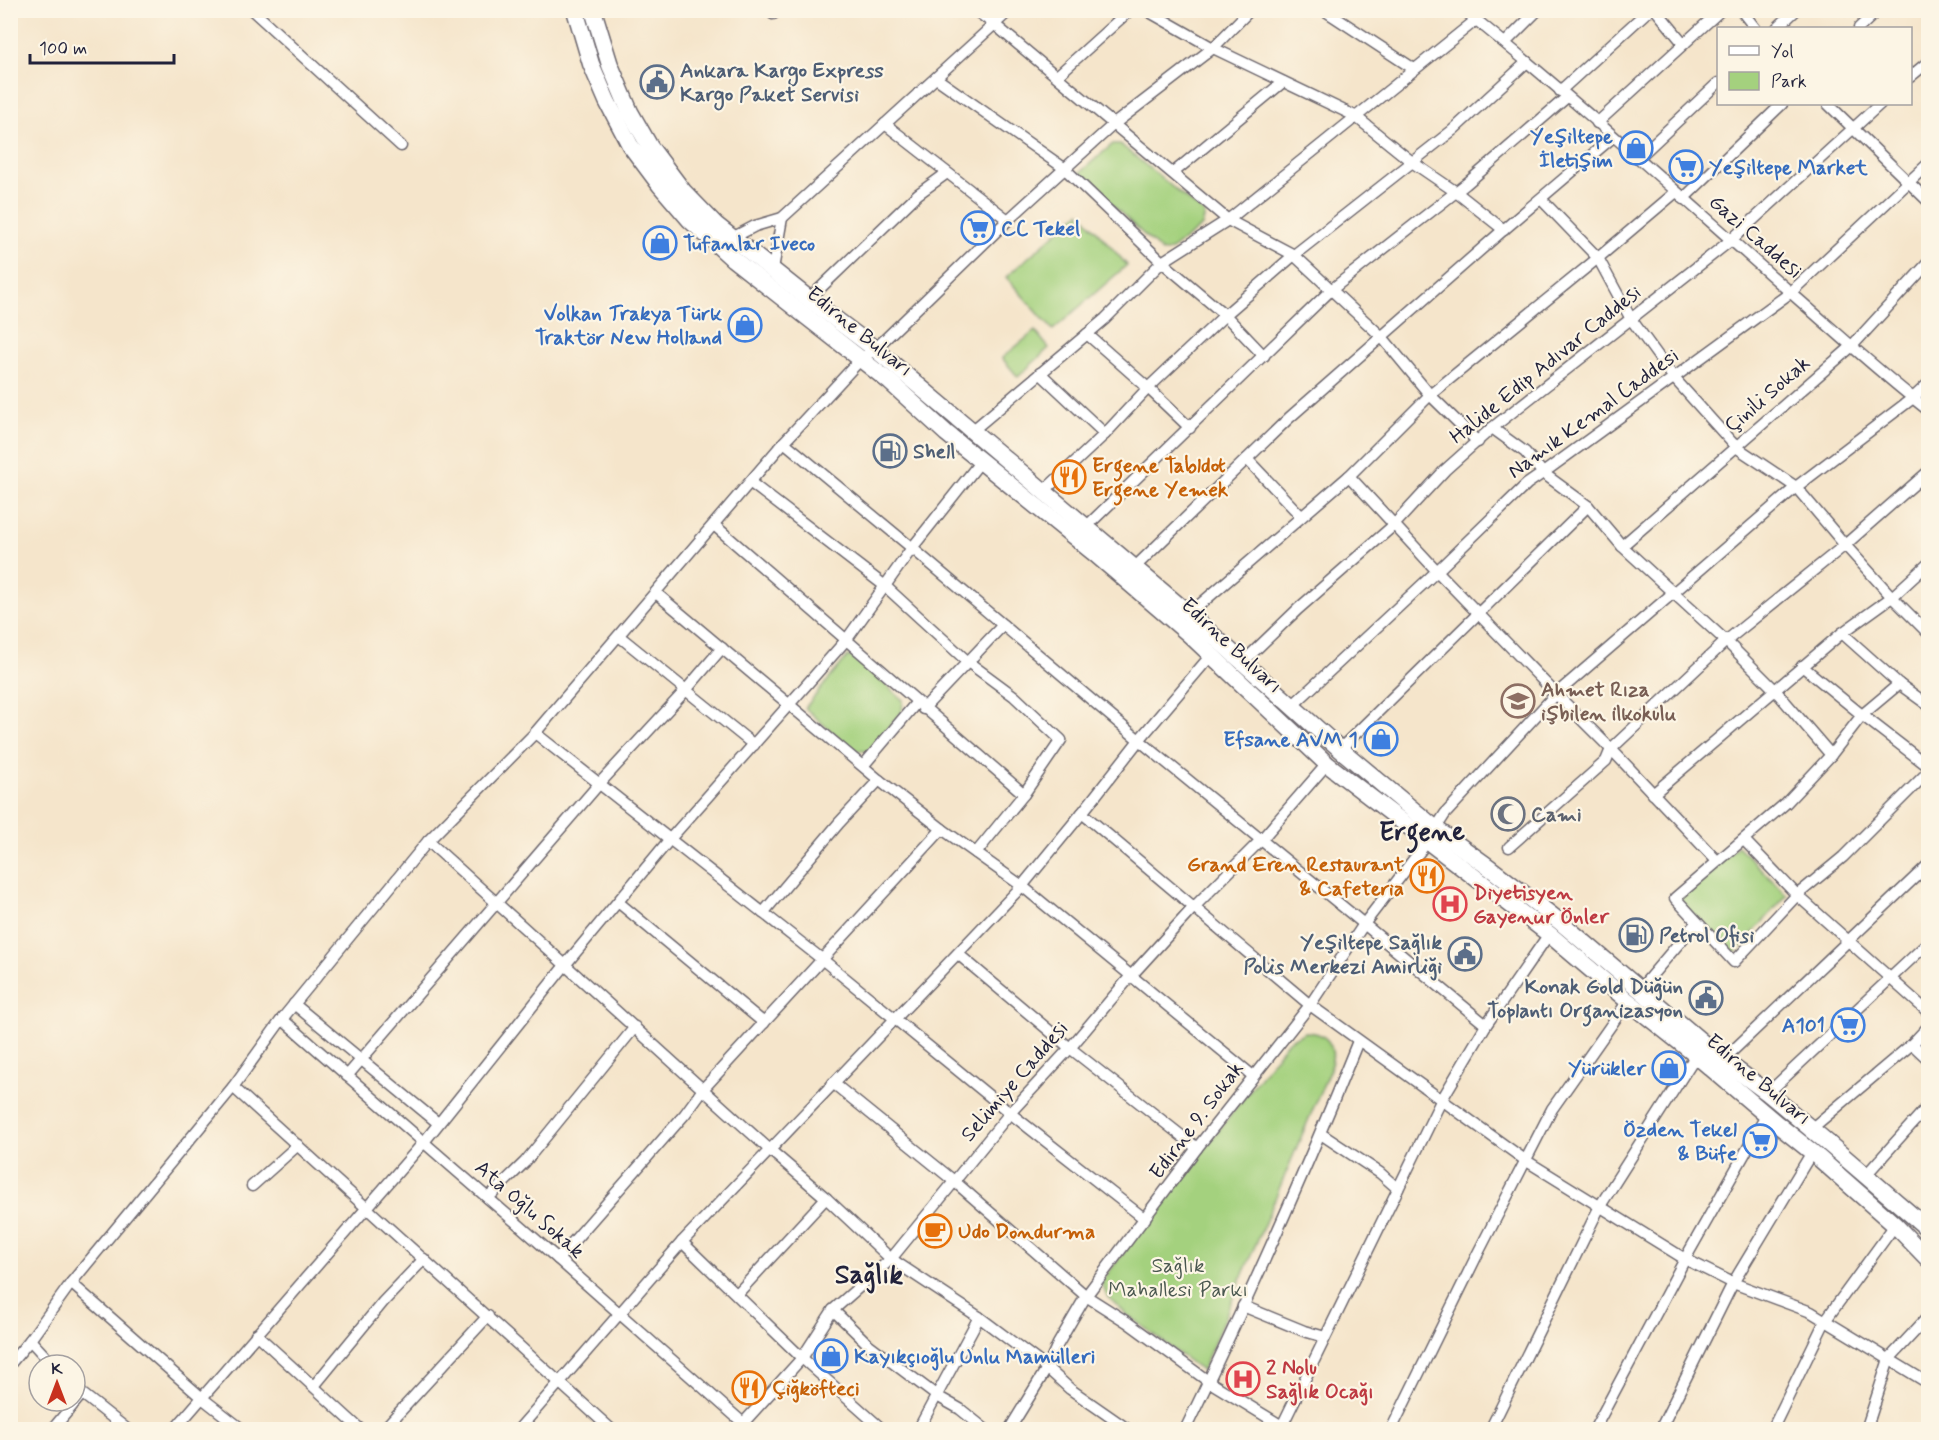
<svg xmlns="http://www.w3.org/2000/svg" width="1939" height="1440" font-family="Mynerve,sans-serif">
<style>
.green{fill:#a4d17e;stroke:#637a5c;stroke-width:1.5}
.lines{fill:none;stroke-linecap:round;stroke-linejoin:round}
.minor-casing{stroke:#6c666d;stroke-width:13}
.highway-casing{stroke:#6c666d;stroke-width:19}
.minor{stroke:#fff;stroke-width:10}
.highway{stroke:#fff;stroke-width:16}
.labels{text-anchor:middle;stroke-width:4.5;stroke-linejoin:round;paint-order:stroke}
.service-label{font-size:21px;font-weight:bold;fill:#4e5e75;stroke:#fcf5e5;text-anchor:start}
.shop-label{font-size:21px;font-weight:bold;fill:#366cbe;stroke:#fcf5e5;text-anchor:end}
.street-label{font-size:21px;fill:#22223b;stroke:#fcf5e5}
.food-label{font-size:21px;font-weight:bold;fill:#c56008;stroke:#fcf5e5;text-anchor:start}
.education-label{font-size:21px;font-weight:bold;fill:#785e54;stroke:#fcf5e5;text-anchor:start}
.worship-label{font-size:21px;font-weight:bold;fill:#5b616d;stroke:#fcf5e5;text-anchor:start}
.health-label{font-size:21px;font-weight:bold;fill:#be3a42;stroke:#fcf5e5;text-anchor:start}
.park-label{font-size:21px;fill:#49574f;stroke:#fcf5e5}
.district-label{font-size:27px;font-weight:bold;fill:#22223b;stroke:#fcf5e5}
</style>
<rect width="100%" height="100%" fill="#fcf5e5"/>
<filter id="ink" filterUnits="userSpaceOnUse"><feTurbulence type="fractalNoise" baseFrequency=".0167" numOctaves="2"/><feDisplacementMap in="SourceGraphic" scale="12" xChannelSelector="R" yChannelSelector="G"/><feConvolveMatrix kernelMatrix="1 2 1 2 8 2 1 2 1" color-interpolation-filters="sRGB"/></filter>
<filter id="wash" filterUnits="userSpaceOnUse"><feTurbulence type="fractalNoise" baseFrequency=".008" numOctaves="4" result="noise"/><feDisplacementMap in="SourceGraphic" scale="24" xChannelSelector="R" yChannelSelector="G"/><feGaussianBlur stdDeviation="1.35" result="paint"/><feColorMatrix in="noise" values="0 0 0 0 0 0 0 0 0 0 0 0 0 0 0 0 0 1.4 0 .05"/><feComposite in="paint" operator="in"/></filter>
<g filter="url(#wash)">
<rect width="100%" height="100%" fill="#f5e5cb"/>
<g class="green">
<path d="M1113 144H1120L1205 214 1202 226 1171 250 1162 252 1079 173Z"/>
<path d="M1080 212 1127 265 1053 330 1006 277Z"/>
<path d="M1035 331 1049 348 1018 377 1002 358Z"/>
<path d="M848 656 856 659 903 700 902 712 868 751H853L805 708Z"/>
<path d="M1738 846 1787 895 1734 954 1677 900Z"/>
<path d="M1305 1032C1329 1032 1337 1048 1330 1069L1202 1371 1125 1313 1107 1296 1101 1282 1288 1041Z"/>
</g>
</g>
<g filter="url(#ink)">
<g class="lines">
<g class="minor-casing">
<g id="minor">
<path d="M252 10 401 146"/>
<path d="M771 10 773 14 779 10"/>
<path d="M975 10 994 24 1228 220 1294 255 1382 337 1430 395 1478 442"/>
<path d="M1146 10 1213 48 1355 116 1412 162 1456 192 1504 230"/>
<path d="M1324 10 1414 69"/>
<path d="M1464 10C1576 100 1683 198 1790 292 1836 332 1880 373 1928 410"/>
<path d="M1656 10 1684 44"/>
<path d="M1741 10 1755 28"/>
<path d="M1928 10V11"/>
<path d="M1777 28 1796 10"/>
<path d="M1859 28 1878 10"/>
<path d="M1505 43 1538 10"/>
<path d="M1057 76 1130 10"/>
<path d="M1910 77 1928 62"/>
<path d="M936 78 1064 168 1162 262 1225 315 1264 356"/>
<path d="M1560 91 1649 10"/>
<path d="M1828 104 1928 201"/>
<path d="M1597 123 1721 10"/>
<path d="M885 124 1008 220"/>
<path d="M1638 158 1718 83"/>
<path d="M1173 173 1283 82"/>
<path d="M1541 199 1598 258 1631 319 1674 378 1736 447 1796 487 1845 545 1892 597 1928 633"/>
<path d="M1683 199 1782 104"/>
<path d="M732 238 755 226 782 218 1010 10"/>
<path d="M773 269 782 218"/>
<path d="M809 299 918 194 947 173"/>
<path d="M1087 334 1148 388 1190 428"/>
<path d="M1040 373 1105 434"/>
<path d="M1492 428 1525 452 1543 473 1588 506 1622 546 1726 641 1775 690 1831 755"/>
<path d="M972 431 1105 319 1162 262 1228 220 1476 20"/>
<path d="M784 442 912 548 1139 740 1364 924 1486 1025"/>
<path d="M1247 459 1301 516"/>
<path d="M1349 476 1437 571 1556 694 1611 749 1717 861"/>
<path d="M751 483 885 586 968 662 1014 696 1061 740 1024 794 976 853"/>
<path d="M1044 491 1105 434 1148 388 1225 315 1294 255 1453 130 1527 62"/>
<path d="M714 525 1024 794"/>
<path d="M1086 527 1331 290 1466 184 1567 97"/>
<path d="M1622 546 1851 347 1928 263"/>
<path d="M1134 568 1289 418 1501 232 1613 137"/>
<path d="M656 593 879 780 942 829 1022 886 1253 1076"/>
<path d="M1189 614 1349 476 1430 395 1598 258 1676 192"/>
<path d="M1842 633 1899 684 1928 705"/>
<path d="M619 636 754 745"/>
<path d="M1242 663 1298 609 1394 525 1445 470 1492 428 1730 241 1880 104"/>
<path d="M1802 666 1862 715 1928 766"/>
<path d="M1899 684 1862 715 1831 755 1786 803 1675 898 1734 962 1797 895 1843 857 1928 772"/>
<path d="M1292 706 1437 571 1527 484 1543 473 1790 293 1928 164"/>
<path d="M923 709 1003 625"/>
<path d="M535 733 823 960 1010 1113 1145 1219"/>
<path d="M1340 749 1588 506"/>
<path d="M863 766 917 702"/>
<path d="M1653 794 1842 633 1892 597 1928 564"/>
<path d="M1082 813 1310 1005 1525 1160 1685 1259 1733 1283 1811 1312 1928 1383"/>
<path d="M1744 840 1797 895 1928 1012"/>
<path d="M428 841 770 1150 826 1198 891 1259 979 1317 1047 1368 1070 1389 1129 1430"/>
<path d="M1509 847 1606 761 1611 749 1726 641 1845 545 1928 472"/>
<path d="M618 902 764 1023"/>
<path d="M763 913 839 823 879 780"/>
<path d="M958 954 1070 1048 1197 1148"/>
<path d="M1640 989 1697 922"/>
<path d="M294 1004 438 1123"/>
<path d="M282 1019 558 1259 751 1430"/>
<path d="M1912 1044 1928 1059"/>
<path d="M1723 1060 1928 865"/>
<path d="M347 1076 599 784 686 690 722 648"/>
<path d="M833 1083 954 1181 1086 1296 1127 1322 1208 1381 1282 1426"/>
<path d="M233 1087 612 1430"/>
<path d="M1768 1093 1928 943"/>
<path d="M1811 1129 1912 1044 1928 1027"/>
<path d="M1321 1134 1380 1173 1398 1189"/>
<path d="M1865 1176 1928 1106"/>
<path d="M252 1186 298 1145"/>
<path d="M488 1198 525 1162 635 1027"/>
<path d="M1920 1222 1928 1210"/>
<path d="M682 1242 802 1358 883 1430"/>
<path d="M558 1259 685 1114 704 1088 942 829"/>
<path d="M71 1283 202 1398 243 1430"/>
<path d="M737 1294 826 1198"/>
<path d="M1243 1306 1304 1331 1325 1337"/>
<path d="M833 1310 868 1344 937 1396 960 1409 986 1430"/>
<path d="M256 1334 361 1430"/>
<path d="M30 1340 53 1365"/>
<path d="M10 1364 30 1340 71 1283 233 1087 282 1019 428 841 535 733 784 442 861 359 875 349 1008 220 1114 124 1213 48 1250 10"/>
<path d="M314 1386 383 1302 424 1259"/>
<path d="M75 1388 128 1430"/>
<path d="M52 1430 81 1395"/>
<path d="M174 1430 424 1142 566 964 670 839 847 639 912 548 981 461"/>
<path d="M383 1430 488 1316"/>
<path d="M518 1430 682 1242 1022 886 1082 813 1139 740 1212 654"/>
<path d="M737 1430 802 1358 833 1310 891 1259 1010 1113 1070 1048 1130 977 1193 908 1261 840 1327 764"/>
<path d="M918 1430 979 1317"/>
<path d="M1009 1430 1047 1368 1058 1344 1086 1296 1197 1148 1310 1005 1364 924 1427 842 1445 814 1556 694 1796 487 1913 398 1928 384"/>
<path d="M1185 1430C1247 1302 1305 1173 1358 1041"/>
<path d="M1280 1430 1441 1101 1486 1025 1549 934"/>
<path d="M1391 1430 1477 1255 1552 1109 1628 1001"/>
<path d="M1490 1430 1600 1206 1696 1055"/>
<path d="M1594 1430 1685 1259 1766 1116"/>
<path d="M1660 1430 1733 1283 1812 1152"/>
<path d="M1772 1430 1825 1321 1895 1225"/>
<path d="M1866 1430 1889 1359 1928 1317"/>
</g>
</g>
<g class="highway-casing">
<g id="highway">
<path d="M575 10 591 64 607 101 630 145 660 185 690 220 733 259 890 382 946 433 1093 552 1190 635 1327 764 1549 934 1628 1001 1691 1051 1777 1124 1812 1152 1895 1225 1928 1259"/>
<path d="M593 10 610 65 630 112 650 147 683 191 716 225 809 299 875 349 1189 614 1340 749 1436 829 1490 868 1559 921 1723 1060 1768 1093 1822 1138 1928 1229"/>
</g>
</g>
<use href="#minor" class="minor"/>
<use href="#highway" class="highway"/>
</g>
</g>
<defs>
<g id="civic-ring" transform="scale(1.725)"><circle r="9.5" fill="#fcf5e5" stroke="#5c6f8a" stroke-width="1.5"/><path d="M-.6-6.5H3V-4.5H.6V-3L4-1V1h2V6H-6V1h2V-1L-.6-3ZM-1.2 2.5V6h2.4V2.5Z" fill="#5c6f8a"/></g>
<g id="shop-ring" transform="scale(1.725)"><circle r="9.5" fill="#fcf5e5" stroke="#3f7fe0" stroke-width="1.5"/><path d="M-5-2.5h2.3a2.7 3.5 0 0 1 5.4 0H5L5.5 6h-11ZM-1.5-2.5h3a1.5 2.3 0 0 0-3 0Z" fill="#3f7fe0"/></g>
<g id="supermarket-ring" transform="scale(1.725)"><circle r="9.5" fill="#fcf5e5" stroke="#3f7fe0" stroke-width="1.5"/><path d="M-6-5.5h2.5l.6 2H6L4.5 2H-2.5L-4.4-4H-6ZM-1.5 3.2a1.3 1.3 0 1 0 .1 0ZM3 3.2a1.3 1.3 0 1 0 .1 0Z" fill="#3f7fe0"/></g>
<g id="fuel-ring" transform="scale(1.725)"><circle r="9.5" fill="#fcf5e5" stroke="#5c6f8a" stroke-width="1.5"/><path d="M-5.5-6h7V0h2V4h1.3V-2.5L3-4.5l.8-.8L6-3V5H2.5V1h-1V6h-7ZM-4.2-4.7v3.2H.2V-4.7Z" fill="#5c6f8a"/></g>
<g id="restaurant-ring" transform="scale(1.725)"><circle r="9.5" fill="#fcf5e5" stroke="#e8710a" stroke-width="1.5"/><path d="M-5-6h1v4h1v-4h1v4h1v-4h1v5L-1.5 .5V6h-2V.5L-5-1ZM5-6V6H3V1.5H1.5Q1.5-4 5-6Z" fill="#e8710a"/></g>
<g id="school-ring" transform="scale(1.725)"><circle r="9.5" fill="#fcf5e5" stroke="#8d6e63" stroke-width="1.5"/><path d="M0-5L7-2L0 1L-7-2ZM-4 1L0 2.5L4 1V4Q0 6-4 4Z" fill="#8d6e63"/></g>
<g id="mosque-ring" transform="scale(1.725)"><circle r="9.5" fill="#fcf5e5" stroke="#6b7280" stroke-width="1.5"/><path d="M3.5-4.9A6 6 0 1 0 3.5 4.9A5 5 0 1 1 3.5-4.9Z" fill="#6b7280"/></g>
<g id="hospital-ring" transform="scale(1.725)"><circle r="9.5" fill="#fcf5e5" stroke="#e0444e" stroke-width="1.5"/><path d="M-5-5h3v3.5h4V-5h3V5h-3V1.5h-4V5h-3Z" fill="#e0444e"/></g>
<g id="cafe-ring" transform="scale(1.725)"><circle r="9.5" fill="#fcf5e5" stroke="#e8710a" stroke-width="1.5"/><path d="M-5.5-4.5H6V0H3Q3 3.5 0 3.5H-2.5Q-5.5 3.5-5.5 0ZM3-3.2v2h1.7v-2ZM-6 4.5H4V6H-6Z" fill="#e8710a"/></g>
</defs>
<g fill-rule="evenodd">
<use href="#civic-ring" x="657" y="82"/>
<use href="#shop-ring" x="1636" y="148"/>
<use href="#supermarket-ring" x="1686" y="167"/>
<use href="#supermarket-ring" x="978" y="228"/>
<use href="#shop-ring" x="660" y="243"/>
<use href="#shop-ring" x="745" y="325"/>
<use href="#fuel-ring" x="890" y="451"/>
<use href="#restaurant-ring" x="1069" y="477"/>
<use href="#school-ring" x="1518" y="701"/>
<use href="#shop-ring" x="1381" y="739"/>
<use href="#mosque-ring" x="1508" y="814"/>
<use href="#restaurant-ring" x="1427" y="876"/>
<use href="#hospital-ring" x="1450" y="904"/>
<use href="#fuel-ring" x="1636" y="935"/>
<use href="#civic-ring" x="1465" y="954"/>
<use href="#civic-ring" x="1706" y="998"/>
<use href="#supermarket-ring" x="1848" y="1025"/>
<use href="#shop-ring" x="1669" y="1068"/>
<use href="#supermarket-ring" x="1760" y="1141"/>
<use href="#cafe-ring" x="935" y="1231"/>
<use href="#shop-ring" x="831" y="1356"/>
<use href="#hospital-ring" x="1243" y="1379"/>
<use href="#restaurant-ring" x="749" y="1388"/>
</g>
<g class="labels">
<g class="service-label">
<text x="680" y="77">Ankara Kargo Express<tspan x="680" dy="24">Kargo Paket Servisi</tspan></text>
<text x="913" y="458">Shell</text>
<text x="1659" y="942">Petrol Ofisi</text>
<text x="1442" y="949" text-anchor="end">Yeşiltepe Sağlık<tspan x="1442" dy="24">Polis Merkezi Amirliği</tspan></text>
<text x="1683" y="993" text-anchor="end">Konak Gold Düğün<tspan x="1683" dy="24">Toplantı Organizasyon</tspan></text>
</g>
<g class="shop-label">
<text x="1613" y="143">Yeşiltepe<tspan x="1613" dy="24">İletişim</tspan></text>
<text x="1709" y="174" text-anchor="start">Yeşiltepe Market</text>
<text x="1001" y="235" text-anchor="start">CC Tekel</text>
<text x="683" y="250" text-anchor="start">Tufanlar Iveco</text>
<text x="722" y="320">Volkan Trakya Türk<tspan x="722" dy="24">Traktör New Holland</tspan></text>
<text x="1358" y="746">Efsane AVM 1</text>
<text x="1825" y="1032">A101</text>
<text x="1646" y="1075">Yürükler</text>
<text x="1737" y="1136">Özden Tekel<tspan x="1737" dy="24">&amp; Büfe</tspan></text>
<text x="854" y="1363" text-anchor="start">Kayıkçıoğlu Unlu Mamülleri</text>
</g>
<g class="street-label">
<text transform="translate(1756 236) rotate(41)" y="7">Gazi Caddesi</text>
<text transform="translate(860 331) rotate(39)" y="7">Edirne Bulvarı</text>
<text transform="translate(1545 364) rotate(-39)" y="7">Halide Edip Adıvar Caddesi</text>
<text transform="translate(1767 394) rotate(-41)" y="7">Çinili Sokak</text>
<text transform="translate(1593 413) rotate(-36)" y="7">Namık Kemal Caddesi</text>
<text transform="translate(1232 645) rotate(43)" y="7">Edirne Bulvarı</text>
<text transform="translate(1759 1079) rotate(40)" y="7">Edirne Bulvarı</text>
<text transform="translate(1014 1081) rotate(-49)" y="7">Selimiye Caddesi</text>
<text transform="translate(1196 1120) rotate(-53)" y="7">Edirne 9. Sokak</text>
<text transform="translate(530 1209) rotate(41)" y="7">Ata Oğlu Sokak</text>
</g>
<g class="food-label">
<text x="1092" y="472">Ergene Tabldot<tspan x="1092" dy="24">Ergene Yemek</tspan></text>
<text x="1404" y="871" text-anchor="end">Grand Eren Restaurant<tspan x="1404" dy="24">&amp; Cafeteria</tspan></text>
<text x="958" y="1238">Udo Dondurma</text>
<text x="772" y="1395">Çiğköfteci</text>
</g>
<g class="education-label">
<text x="1541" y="696">Ahmet Rıza<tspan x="1541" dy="24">işbilen ilkokulu</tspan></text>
</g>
<g class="worship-label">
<text x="1531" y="821">Cami</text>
</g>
<g class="health-label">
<text x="1473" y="899">Diyetisyen<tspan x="1473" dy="24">Gayenur Önler</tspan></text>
<text x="1266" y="1374">2 Nolu<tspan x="1266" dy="24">Sağlık Ocağı</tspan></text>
</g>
<g class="park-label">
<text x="1178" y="1272">Sağlık<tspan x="1178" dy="24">Mahallesi Parkı</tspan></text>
</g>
<g class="district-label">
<text x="1422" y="840">Ergene</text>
<text x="869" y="1283">Sağlık</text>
</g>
</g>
<rect width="1939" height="1440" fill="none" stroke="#fcf5e5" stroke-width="36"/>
<rect x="1717" y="27" width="195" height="78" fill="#fcf5e5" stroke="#a5a1a1" stroke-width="1.5"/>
<rect x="1729" y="46" width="30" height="9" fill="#ffffff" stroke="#a5a1a1" stroke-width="1.5"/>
<text x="1771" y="57" font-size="18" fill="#22223b">Yol</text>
<rect x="1729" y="72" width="30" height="18" fill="#a4d17e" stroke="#a5a1a1" stroke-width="1.5"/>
<text x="1771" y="87" font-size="18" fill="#22223b">Park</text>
<g transform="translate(57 1383)"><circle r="28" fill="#fcf5e5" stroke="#a5a1a1" stroke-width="1.5"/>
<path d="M0-4.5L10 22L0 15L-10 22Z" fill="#c8321e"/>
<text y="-9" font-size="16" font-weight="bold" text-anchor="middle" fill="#22223b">K</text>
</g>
<path d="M30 54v9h144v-9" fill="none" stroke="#22223b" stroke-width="3"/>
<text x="39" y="54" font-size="18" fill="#22223b" stroke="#fcf5e5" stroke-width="4.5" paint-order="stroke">100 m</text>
</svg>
